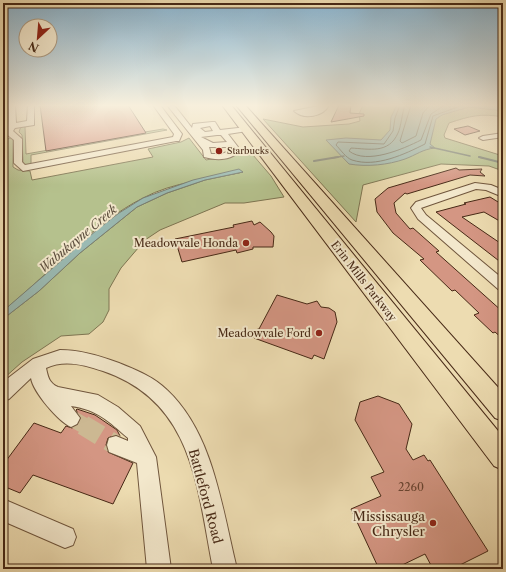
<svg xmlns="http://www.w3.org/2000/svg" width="506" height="572" font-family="'Libre Caslon Text',serif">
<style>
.green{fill:#b5c18d;stroke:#7e7552}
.water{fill:#9abab3;stroke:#798074}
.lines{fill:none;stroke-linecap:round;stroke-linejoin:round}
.shore{stroke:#707264;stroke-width:1}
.stream-far1{stroke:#798074;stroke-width:1.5}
.stream{stroke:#798074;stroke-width:2}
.building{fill:#d49683;stroke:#472916}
.minor-tunnel-far1{stroke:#ccb892;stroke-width:16;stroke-dasharray:16 8;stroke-linecap:butt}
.minor-tunnel{stroke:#ccb892;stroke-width:20;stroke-dasharray:20 10;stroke-linecap:butt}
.minor-casing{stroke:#70563d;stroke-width:2}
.major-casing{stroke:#472916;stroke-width:2}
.minor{fill:#f3e8cc;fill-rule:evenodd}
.major{fill:#eddcb1;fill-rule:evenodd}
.poi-dot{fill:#8f2418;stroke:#f3e8cc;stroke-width:1.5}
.labels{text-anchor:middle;stroke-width:4;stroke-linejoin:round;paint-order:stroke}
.far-poi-label{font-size:9px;fill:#472916;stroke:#f3e8cc;text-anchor:start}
.poi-label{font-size:11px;fill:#472916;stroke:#f3e8cc;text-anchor:end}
.street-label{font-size:11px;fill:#472916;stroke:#f3e8cc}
.near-number-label{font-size:11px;fill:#6a4431}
.water-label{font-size:12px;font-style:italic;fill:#5c4d3d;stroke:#f3e8cc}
.near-street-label{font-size:13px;fill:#472916;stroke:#f3e8cc}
.near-poi-label{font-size:13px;fill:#472916;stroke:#f3e8cc;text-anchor:end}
</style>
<rect width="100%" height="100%" fill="#eddcb1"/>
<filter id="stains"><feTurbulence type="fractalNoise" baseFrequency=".005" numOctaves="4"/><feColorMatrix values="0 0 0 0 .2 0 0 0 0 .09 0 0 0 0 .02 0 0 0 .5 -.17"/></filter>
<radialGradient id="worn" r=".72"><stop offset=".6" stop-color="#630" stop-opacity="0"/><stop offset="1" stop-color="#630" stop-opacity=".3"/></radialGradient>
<g class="green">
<path d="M363 105H503V117C481 113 470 116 449 123L444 135 445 138 503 156V171L489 166 441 164 363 185 356 222 263 119 303 127 349 124 360 121 359 114Z"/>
<path d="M29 125 25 127 26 154 145 133V132L163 129 167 130 31 155V165L26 166 23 164 22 135 19 132 21 126Z"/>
<path d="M13 137V167L18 170 30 171 32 180 153 157 148 149 181 142 189 138 206 160 242 153 245 147 247 148 271 176 284 197 244 203H225L160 230 145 240 121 268 109 289V310L103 322 89 334 61 336 22 362 3 379V319L8 315 39 291 80 253 137 207 167 193 205 180 243 172C210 179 173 182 143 198 93 223 47 276 3 311V163L5 140Z"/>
</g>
<g class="water">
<path d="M397 105H500L503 111 469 107 442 115 436 119 430 144 435 148C423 149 416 155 405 159 388 165 367 167 349 164L326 140 346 138 381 140 390 130 391 117Z"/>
<path d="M239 169 243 172 205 180 167 193 137 207 80 253 39 291 3 319V311L98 229 119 213 143 198 193 180Z"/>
</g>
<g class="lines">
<g class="shore">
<path d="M400 105 395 118 393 131 384 144 338 142 336 145C340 149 346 158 352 160 376 168 405 154 425 144L433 116 463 105"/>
<path d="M405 105C402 113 401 127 398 133 389 154 369 149 351 148L349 151C367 165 403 149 421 140L431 114 445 105"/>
<path d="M411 105 400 141 402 143 416 136 423 113 430 105"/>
</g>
<g class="stream-far1">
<path d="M430 147 470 156"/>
<path d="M479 157 483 158"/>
<path d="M332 158 344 156"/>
</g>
<g class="stream">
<path d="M479 157 503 163"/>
<path d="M314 161 338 157"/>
</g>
</g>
<g class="building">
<path d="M40 105H128L146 133 46 151Z"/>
<path d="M339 105H351L350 113 364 114V116L331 122Z"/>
<path d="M468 126 480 131 465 135 454 129Z"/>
<path d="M456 168 459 170 482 169 480 172 485 176 470 175 407 194 405 193 394 203 396 213 410 229 413 228 439 251 436 252 503 312V339L495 332 493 333 474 315 479 313 455 290 452 291 420 260 424 259 393 233 377 212 375 199 388 188Z"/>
<path d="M490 197 503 205V223L484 212 462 217 503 245V264L436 212 466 204 464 203Z"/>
<path d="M252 221 254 225 260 222 271 232 274 236 273 247H253V249L237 253 236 250 182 262 175 239 234 227 233 225Z"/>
<path d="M277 295 307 304 317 301 321 307 329 308 335 312 337 322 324 359 314 355 312 359 254 338 250 331 259 329Z"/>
<path d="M378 396 399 404 412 424 406 449 413 460 424 455 428 461 430 460 488 551 452 569H433L425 554 394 569H379L351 509 381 496 371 477 384 472 355 420 360 402Z"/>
<path d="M77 409 95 415 117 430 120 436 116 435 108 438 106 445 108 452 133 463 113 504 33 475 20 493 3 486V465L34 423 61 433 66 426 72 428 78 425 81 419 76 410Z"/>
</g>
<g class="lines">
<path class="minor-tunnel-far1" d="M71 418 85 426"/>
<path class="minor-tunnel" d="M83 425 116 445"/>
<g class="minor-casing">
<g id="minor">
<path d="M9 105H15L16 123 27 121 28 105H34V125L15 128 13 131 22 139V162L25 165 173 137 174 134 153 105H160L182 134 179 141H176L23 171 14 163V140L5 133 8 126Z"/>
<path d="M167 105H174L192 128 193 124 212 122H215L220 130 247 127V131L228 134 238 147V152C230 161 215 160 204 157L203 150ZM210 126 213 131 205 132 200 128ZM217 135H221L227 142 213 143 201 137ZM209 147H230V151L221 154H211Z"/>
<path d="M323 105H329C323 117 304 120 294 111Z"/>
<path d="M503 133V137L483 140 479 138 483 136Z"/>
<path d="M475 183 491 185 503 190V197L486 190 476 189 421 208 426 215 503 279V291L498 289 418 219 411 208 416 202Z"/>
<path d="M60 350C81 350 100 356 119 363 136 370 154 377 167 390 214 434 222 509 237 569H213C197 488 194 402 103 371 84 365 65 359 46 368 48 377 49 383 58 387L98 395 118 407 140 426 156 457 171 569H147L137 463 109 452 107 445 109 438 116 436 128 441V438C108 421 98 410 71 406L80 418 77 424 71 427C59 422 33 392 31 378L9 399 3 401V382L33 359Z"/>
<path d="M3 499 73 529 76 537 73 545 65 548 3 521Z"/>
</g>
</g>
<g class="major-casing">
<g id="major">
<path d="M222 105H231L503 437V470L494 466Z"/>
<path d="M236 105H245L503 393V421L495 418Z"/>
</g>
</g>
<use href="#minor" class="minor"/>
<use href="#major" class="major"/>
</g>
<linearGradient id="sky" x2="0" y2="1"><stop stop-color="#89b6d3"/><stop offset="0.57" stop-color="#f7efdc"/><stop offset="1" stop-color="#f7efdc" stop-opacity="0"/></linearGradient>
<rect width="506" height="185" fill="url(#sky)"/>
<g class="poi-dot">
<circle cx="219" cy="151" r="4"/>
<circle cx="246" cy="243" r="4"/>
<circle cx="319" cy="333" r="4"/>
<circle cx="433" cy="523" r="4"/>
</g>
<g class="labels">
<g class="far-poi-label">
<text x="227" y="154">Starbucks</text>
</g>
<g class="poi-label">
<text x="238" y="247">Meadowvale Honda</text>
<text x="311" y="337">Meadowvale Ford</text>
</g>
<g class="street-label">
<text transform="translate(364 281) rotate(52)" y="4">Erin Mills Parkway</text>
</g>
<g class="near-number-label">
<text x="411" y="491">2260</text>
</g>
<g class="water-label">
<text transform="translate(78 239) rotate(-40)" y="4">Wabukayne Creek</text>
</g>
<g class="near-street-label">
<text transform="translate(206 496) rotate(75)" y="5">Battleford Road</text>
</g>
<g class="near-poi-label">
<text x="425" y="521">Mississauga<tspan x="425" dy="15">Chrysler</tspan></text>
</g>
</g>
<rect width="506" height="572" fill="none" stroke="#eddcb1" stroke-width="16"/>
<rect x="4" y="4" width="498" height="564" fill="none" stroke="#472916" stroke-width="2"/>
<rect x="8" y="8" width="490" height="556" fill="none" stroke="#472916"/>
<g transform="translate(38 38) rotate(206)"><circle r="19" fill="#f3e8cc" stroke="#ae9c83"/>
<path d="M0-3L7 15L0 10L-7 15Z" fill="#8f2418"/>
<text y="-6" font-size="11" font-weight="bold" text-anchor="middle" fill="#472916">N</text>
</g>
<rect width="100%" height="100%" filter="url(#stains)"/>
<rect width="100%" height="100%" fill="url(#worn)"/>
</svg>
